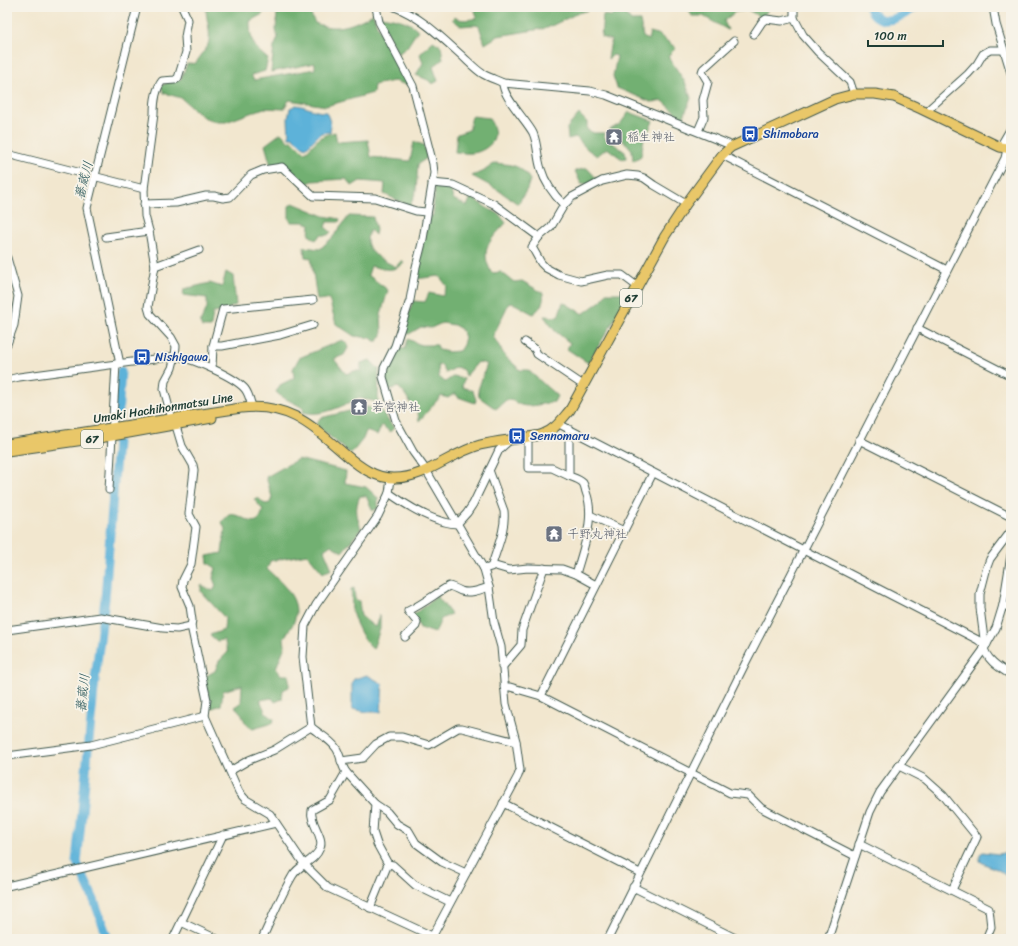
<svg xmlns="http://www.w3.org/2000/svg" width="1018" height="946" font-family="Sriracha,'Klee One',sans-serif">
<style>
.forest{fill:#72b072;stroke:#487653}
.water{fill:#5db2d9;stroke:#3e7886}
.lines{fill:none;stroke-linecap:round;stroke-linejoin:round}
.stream{stroke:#5db2d9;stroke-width:1.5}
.river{stroke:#5db2d9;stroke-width:9}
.minor-casing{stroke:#3f564b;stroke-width:9}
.major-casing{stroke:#3f564b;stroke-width:11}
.minor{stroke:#fff;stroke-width:7}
.major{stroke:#e9c769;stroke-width:9}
.labels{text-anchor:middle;stroke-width:3.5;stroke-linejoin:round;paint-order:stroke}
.shield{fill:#f7f3e8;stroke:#60746a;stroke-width:1}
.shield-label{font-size:11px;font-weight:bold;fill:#1f3d34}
.transit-label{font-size:12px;fill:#164399;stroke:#f7f3e8;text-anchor:start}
.worship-label{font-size:12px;fill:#5b616d;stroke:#f7f3e8;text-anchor:start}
.street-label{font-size:12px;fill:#1f3d34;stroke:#f7f3e8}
.water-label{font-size:13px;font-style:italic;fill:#2e5a5d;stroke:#f7f3e8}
</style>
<rect width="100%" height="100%" fill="#f7f3e8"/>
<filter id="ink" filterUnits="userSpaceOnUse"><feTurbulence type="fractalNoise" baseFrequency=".025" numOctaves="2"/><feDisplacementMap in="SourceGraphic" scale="8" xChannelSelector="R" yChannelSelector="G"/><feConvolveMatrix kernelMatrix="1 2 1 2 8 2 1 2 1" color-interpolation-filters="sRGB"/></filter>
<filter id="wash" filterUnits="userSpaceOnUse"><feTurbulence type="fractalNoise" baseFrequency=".012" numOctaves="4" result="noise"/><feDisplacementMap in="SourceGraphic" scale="16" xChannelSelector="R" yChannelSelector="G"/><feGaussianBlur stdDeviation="0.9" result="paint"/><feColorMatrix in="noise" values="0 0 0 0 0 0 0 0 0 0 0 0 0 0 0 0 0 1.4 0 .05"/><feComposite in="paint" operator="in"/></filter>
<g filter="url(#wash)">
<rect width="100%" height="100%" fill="#f2e7cf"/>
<g class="forest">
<path d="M208 7H261L263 14 250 21C250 40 253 47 268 59L265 71 251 75 254 80 315 69V63L271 72 274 47 278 38 276 30 277 13 270 7H306L310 13 315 23C337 32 353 25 373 14 377 26 382 37 388 48 396 61 405 72 410 86L394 81 374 85 373 93 326 106 289 100 284 109 264 108 226 122H217L203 117 181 98 164 93 161 86 166 83 181 79 187 64 196 63C199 57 204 53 207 47 213 35 206 21 206 9Z"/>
<path d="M474 7H592L589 10 578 13 547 28 498 36 485 44 479 26 474 25 461 26 452 19 454 17C462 21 468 20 477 18Z"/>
<path d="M687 7H770L762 18 748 10 735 12 724 21 728 30 703 16H692Z"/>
<path d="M621 9 631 21H640L643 37 648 40 650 32 658 34 676 48 668 56 685 82 691 98 683 119 663 101 651 102 617 88 613 76 617 56 613 55 608 59 611 40 601 37 603 15 612 16Z"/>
<path d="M380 16C393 18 409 20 418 30L407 47 398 54 384 28Z"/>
<path d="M433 41 441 46 443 59 433 67 438 81 432 84 428 80 416 75 423 63 420 54Z"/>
<path d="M629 112 653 121 651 126 644 138 641 156 633 161 632 150 627 144 609 130 620 124Z"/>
<path d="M579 114 587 122V130L594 133H605L604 137 625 152 626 158 622 159 607 148 597 156 587 149 576 137 568 139 567 128Z"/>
<path d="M472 116 489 118C492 124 496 130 494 137 493 146 479 153 472 153 466 154 460 152 455 152L457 134 469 130Z"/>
<path d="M335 132 337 142 368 140 371 157 410 161 414 142 424 145 427 158 418 164 416 191 410 206 384 194 385 183 360 181 352 186 346 179 312 181 304 186 282 166H271L265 145 281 133 289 142 292 140 304 152 307 151C317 140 320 136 335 132Z"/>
<path d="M495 163C511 165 521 164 530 180L527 189 518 204 498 190 472 176 484 171Z"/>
<path d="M587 168 598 180 588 185 581 184 575 171Z"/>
<path d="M435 186 450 187 453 199 467 206 471 197 487 208 499 214 506 223C491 239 478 250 492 273L501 272 514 282 522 281 543 293C545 302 540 309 533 314L515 304 509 303 493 336 505 356 520 370H528L557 396 554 402C544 403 531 408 521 405 514 402 514 400 506 400L496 409 479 397 478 390 487 364 478 362 466 376 463 370 457 367 446 373 441 365H438L439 377 445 382 454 376 464 379 462 387 473 391 476 400 475 403 458 397 455 393 448 398 441 396 419 421 418 413C410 405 407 394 398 387L389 390 385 378 386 368 396 347 405 349 408 339 421 345H437L439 350 448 352 459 351 463 345 465 337 461 329 454 325 442 323 431 328 421 327 409 334 403 331 413 301 425 302 429 293 443 296 447 286 439 276 416 279 428 216H433Z"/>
<path d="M293 203 324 216 340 219 339 222H327L325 227 331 232 328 235H320L316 240 309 235 310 224 303 222H291L289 219V206Z"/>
<path d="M349 216 373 217 376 230 375 235 370 230C369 233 367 237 367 239 367 254 385 261 396 267L402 260 404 263C392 273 385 269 371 266L368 275 388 290 381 314 382 335 378 341H374L371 338 354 336 336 324 329 299 317 300 311 258 305 257 304 247 320 249 333 237Z"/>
<path d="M226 272 233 276 236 305 221 312 213 313 211 327H202L200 323 207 308V298L183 295 184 289 210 283 222 287Z"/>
<path d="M625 286 632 291 588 363 567 349 570 343 555 331 544 316 558 317 563 302 583 314 602 300 606 293H621Z"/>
<path d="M342 340 347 343 348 348 344 355 334 359 346 374 354 371H361V363L370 360 379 369 378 402 358 398C342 407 320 417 303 412L304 409C295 402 284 400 276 392L280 385 294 378 293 369 299 358Z"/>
<path d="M366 407 380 409 394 428 390 432 382 425 377 435 366 431 363 439 351 454 316 425 320 418Z"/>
<path d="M298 459 346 471 345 483 366 487 378 498V508L373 511 366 496H360C354 509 357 516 361 529L342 552 331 545 324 550 332 569 323 573 307 554 270 561 267 569C282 584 304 600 293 624 290 629 287 633 284 638L285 646 276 668 281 675H289V687L283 690 282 699 275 702 272 698 260 700 266 713 274 719 273 723 253 729C241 723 245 714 235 707L241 703 242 685 223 691 221 705 210 709 209 696 204 677 215 671 219 661 228 652 224 640 217 641 210 635 224 630 225 618 201 592V585L213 591 216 586 213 578 216 568 208 563 207 556 222 553 225 529 222 522C224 520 227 516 229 515 241 511 257 535 263 510L254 499 258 498 265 504 270 503 272 497 266 477Z"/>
<path d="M354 588 355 599 359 601 361 616 376 628 380 615V629L373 649C365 644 354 621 352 611 351 604 352 596 351 589Z"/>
<path d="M437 596 451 614 441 619 435 633 420 628 413 615Z"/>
</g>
<g class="water">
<path d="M296 105C306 106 317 113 326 112 329 118 332 125 330 132L321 133 306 148C301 146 299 142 294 139L293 137H289L288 119 290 108Z"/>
<path d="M367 675 383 684 381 712H367L352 709V682L354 679Z"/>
<path d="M983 852 998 854 1008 852 1011 853V878C1005 877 1005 874 1000 871 994 867 986 866 980 861V854Z"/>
</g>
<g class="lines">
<path class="stream" d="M1006 939 1011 931"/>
<g class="river">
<path d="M869 7C871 10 873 15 877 17 889 26 906 13 916 7"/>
<path d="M118 417 121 371"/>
<path d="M108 939 94 900 77 863 95 679 105 599 117 443"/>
</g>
</g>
</g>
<g filter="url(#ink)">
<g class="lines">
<g class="minor-casing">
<g id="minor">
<path d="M376 7 379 22 413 86 433 164 434 173 423 239 416 267 410 300 395 346 384 368 383 377 396 421 413 452 426 470 484 569 489 587 494 622 501 647 506 704 516 741 520 770 518 776 431 939"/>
<path d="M395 7C421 17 440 36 460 54 468 61 475 69 483 74 490 78 497 80 503 83L590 91 606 95 728 144 731 147"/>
<path d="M794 7V18L803 35 818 52 850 82 854 94"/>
<path d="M993 7 996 24 1011 73"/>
<path d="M754 34 762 22 766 19 782 21 794 18"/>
<path d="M503 83C502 96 527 121 533 133 538 144 537 158 541 169 545 183 554 195 564 205"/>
<path d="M928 112 930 108 968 74 977 64 983 54 990 50H1004"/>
<path d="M698 131 704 117 703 100 708 82 702 72 703 69 734 41"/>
<path d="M1000 147 1011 128"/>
<path d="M7 154 144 189"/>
<path d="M722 155 947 270"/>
<path d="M432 183 453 185 494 204 539 237"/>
<path d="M144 204 176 203 206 196H214L223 198 230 197 251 175 263 170 282 167 313 196 375 198 416 211 426 212"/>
<path d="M106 237 149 231"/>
<path d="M7 258 18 296 14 325 7 344"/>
<path d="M155 266 199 250"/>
<path d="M638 287 622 275H608L581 281 559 275 546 268 541 263 532 247 539 237 551 227 564 205 572 197 602 181 627 175 638 176 644 178 654 185 686 204"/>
<path d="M917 328 1011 376"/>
<path d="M525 342 535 349 537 354 583 385"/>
<path d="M213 346H222L280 335 313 325"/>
<path d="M120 364 87 208 137 7"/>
<path d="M212 368 213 346 223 309 313 300"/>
<path d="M7 380 19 377 177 356C193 359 235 377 245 389 249 394 250 400 252 407"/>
<path d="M172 419 164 389 165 381 172 368 175 356 176 346 171 337 150 314 148 307 155 266 149 231 145 216 144 189 154 114C154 103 155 90 162 81L175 80 178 78 186 52 185 37 188 20 182 7"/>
<path d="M559 424 978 640 983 644C985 659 998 667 1011 675"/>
<path d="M176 426 182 446 193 465 194 470 189 514 196 527 191 564 183 580 182 587 190 606 192 620 191 626 207 700 205 716 239 792 245 799 270 814 304 864 328 888 432 936"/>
<path d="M569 431V476C574 478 579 479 583 483 585 486 585 489 586 492 596 518 583 549 576 574"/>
<path d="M528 437V468H552L569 476"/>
<path d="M859 440 1011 517"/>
<path d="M109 490 116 364"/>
<path d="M389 493C406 505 435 523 457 524L467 513 473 504 499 450 510 440"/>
<path d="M590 515 624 531"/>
<path d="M492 565 509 570 528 568 562 569 576 574 596 585"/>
<path d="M484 569 491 567 492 565C497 548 506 529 504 511L489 470"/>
<path d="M1003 605 1009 607 1011 611"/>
<path d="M7 630 100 617 163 628 177 629 191 626"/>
<path d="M405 637 416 626 417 622 408 611C423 604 435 594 449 586 453 587 457 589 461 591 470 594 480 590 489 587"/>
<path d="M987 644H983L984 639 980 608V594L987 567 990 559 1011 531"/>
<path d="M502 666 504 665 521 645 522 630 544 568"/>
<path d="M504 687H510L541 696 730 793 748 795 761 808 855 856"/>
<path d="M541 696 653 473"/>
<path d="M311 727 303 657 305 626 316 605 378 516 389 493 391 479"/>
<path d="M7 756 91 745 205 716"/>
<path d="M341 761 363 758 376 744 389 737H402L429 745 458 728H462L516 742"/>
<path d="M899 766 925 779 943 795 977 837 952 890"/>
<path d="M230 771 249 760 274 750 311 727C319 734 330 739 336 748 341 755 341 765 346 772L375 804 373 832 377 844 388 864 370 908"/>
<path d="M503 803 640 873"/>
<path d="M375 804 387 812 397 824 409 831 416 843 442 862 466 873"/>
<path d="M859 844 989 909 991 927 986 939"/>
<path d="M388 864 393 865 415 885 450 902"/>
<path d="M7 886 276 823"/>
<path d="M633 887 737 939"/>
<path d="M181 922 217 939"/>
<path d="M173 939 223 835"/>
<path d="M262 939C272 918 281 895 293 875 300 864 315 861 320 848 325 837 309 823 312 810L330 800 346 772"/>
<path d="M608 939 746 662 1005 158 1007 149"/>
<path d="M828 939 870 812 880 792 984 649 996 628 1003 605 1011 555"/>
</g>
</g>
<g class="major-casing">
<g id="major">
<path d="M7 444 241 408C290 402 313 427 347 456 360 467 375 478 393 478 425 479 450 453 480 445 496 441 512 440 528 437 533 436 539 436 543 434 555 430 562 419 570 410L665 236 686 204 722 155 731 147 835 99 854 94H875L894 97 921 109 1000 147 1011 149"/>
<path d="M7 451 112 436 212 418"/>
</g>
</g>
<use href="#minor" class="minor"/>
<use href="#major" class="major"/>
</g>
</g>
<defs>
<g id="bus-square" transform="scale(0.9)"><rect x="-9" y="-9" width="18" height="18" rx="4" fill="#1a4fb4" stroke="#f7f3e8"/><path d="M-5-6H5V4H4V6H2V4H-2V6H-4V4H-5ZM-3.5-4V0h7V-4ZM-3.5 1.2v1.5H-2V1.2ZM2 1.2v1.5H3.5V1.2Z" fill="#fff"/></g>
<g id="temple-square" transform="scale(0.9)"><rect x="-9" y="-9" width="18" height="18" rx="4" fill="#6b7280" stroke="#f7f3e8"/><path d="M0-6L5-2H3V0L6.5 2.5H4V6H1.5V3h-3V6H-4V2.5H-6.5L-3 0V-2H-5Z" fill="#fff"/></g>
</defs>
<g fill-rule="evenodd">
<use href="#bus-square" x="750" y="134"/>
<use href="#temple-square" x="614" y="137"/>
<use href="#bus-square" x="142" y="357"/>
<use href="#temple-square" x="359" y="407"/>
<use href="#bus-square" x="517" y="436"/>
<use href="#temple-square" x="554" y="534"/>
</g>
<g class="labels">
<g class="shield">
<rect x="620" y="289" width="22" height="18" rx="3"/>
<rect x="81" y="430" width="22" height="18" rx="3"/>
</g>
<g class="shield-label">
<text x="631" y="302">67</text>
<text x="92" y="443">67</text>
</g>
<g class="transit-label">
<text x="763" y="138">Shimobara</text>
<text x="155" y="361">Nishigawa</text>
<text x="530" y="440">Sennomaru</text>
</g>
<g class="worship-label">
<text x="627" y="141">稲生神社</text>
<text x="372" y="411">若宮神社</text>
<text x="567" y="538">千野丸神社</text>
</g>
<g class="street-label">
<text transform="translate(163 408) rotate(-9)" y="4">Umaki Hachihonmatsu Line</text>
</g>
<g class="water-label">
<text transform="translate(83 180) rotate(-76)" y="5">蕃蔵川</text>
<text transform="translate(82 693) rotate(-84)" y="5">蕃蔵川</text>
</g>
</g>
<rect width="1018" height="946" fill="none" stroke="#f7f3e8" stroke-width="24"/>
<path d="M868 40v6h75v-6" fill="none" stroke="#1f3d34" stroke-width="2"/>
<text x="874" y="40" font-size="12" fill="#1f3d34" stroke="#f7f3e8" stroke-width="3" paint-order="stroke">100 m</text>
</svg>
